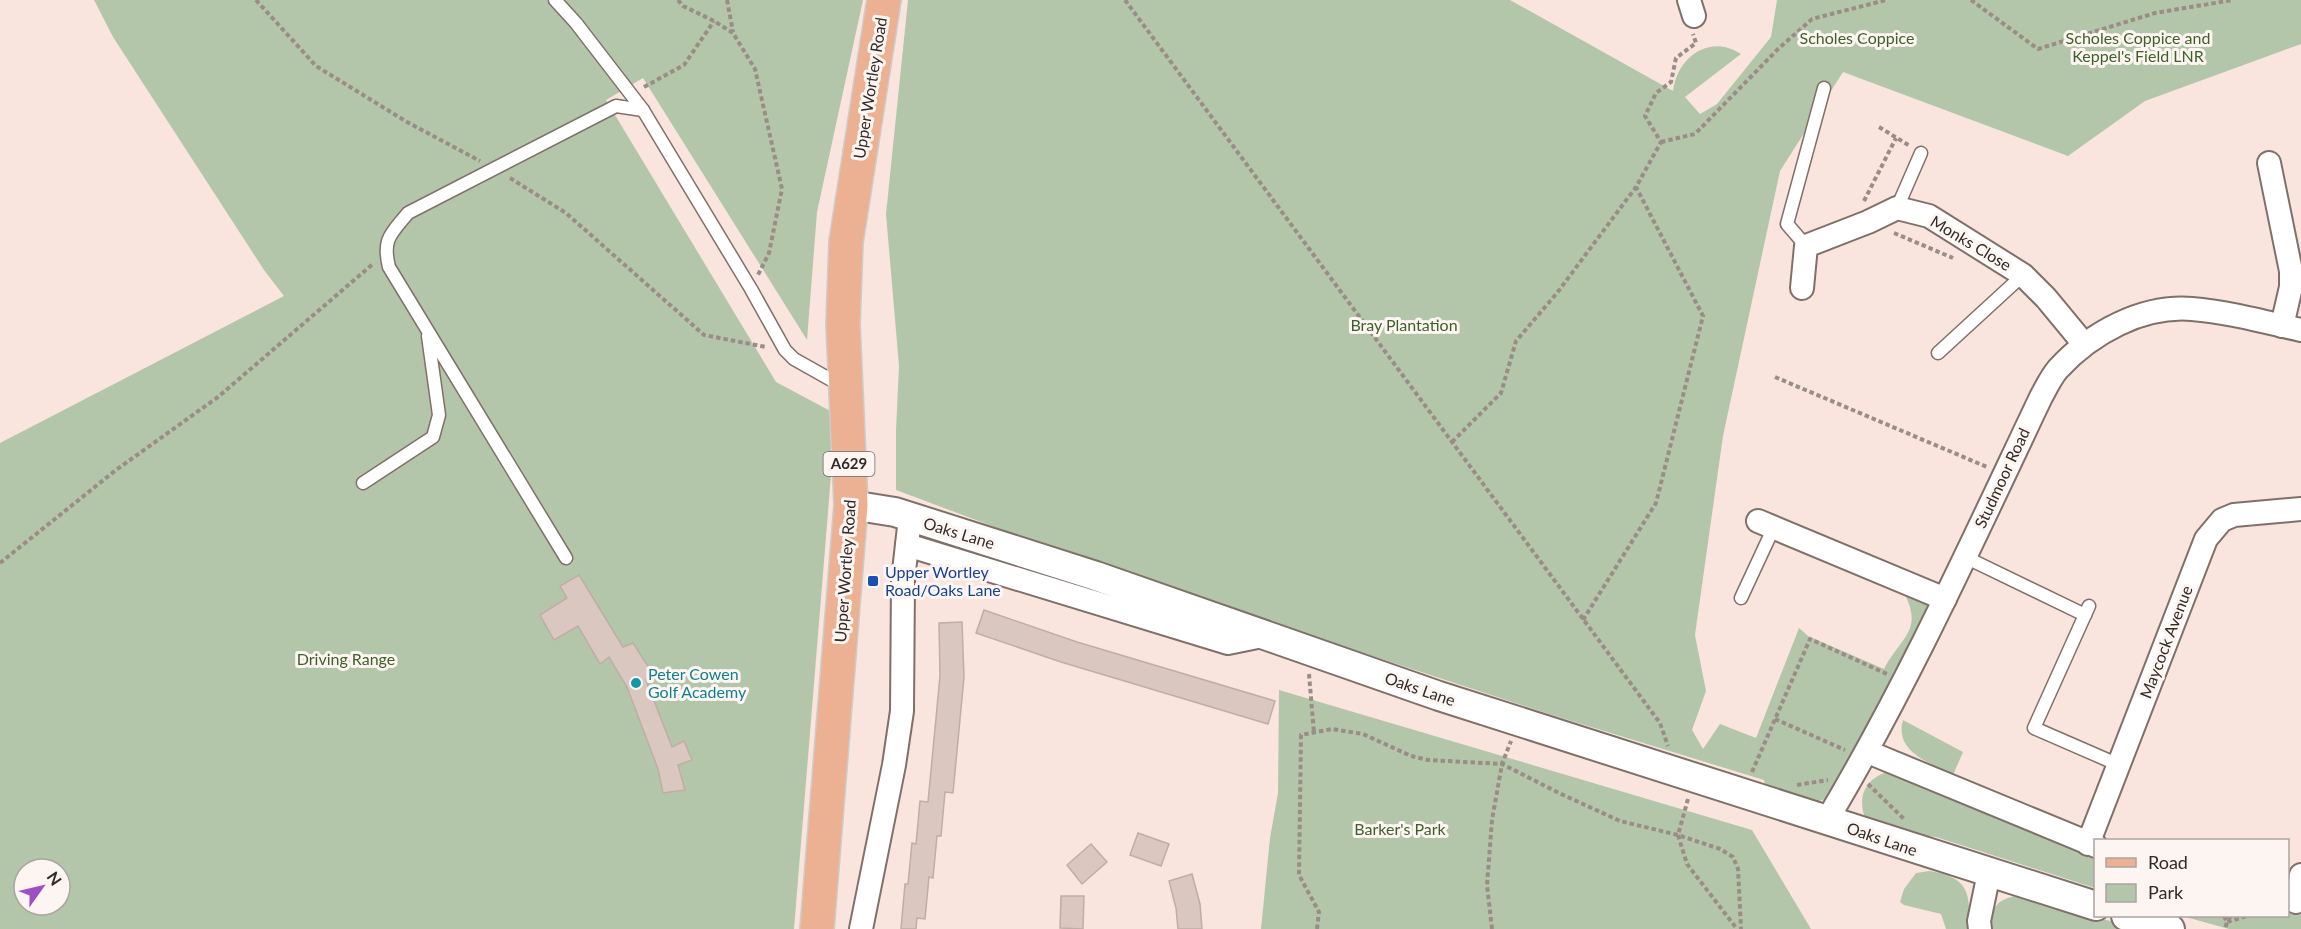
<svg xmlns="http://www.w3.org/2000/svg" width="2301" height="929" font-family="Lato,sans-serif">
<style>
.green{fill:#b4c6aa;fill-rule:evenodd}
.building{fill:#dac7bf;stroke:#c0ada6;stroke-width:1.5}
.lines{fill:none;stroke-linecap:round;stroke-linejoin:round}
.service-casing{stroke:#817069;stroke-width:15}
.minor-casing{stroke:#817069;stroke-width:26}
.tertiary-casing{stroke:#817069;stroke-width:32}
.primary-casing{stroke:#cecccb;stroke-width:36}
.path{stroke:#9a8c86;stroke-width:4;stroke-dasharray:4.5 3;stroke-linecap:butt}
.service{stroke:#fff;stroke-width:12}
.minor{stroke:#fff;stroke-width:22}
.tertiary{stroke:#fff;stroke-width:28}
.primary{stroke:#ecb193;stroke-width:33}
.transit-dot{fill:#1a4fb4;stroke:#fdf5f2;stroke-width:2}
.culture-dot{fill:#0f9aa8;stroke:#fdf5f2;stroke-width:2}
.labels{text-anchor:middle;stroke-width:6;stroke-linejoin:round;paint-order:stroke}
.shield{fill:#fdf5f2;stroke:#6e6764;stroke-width:1.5}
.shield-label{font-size:15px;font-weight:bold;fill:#312a27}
.park-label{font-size:16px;fill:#40602b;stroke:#fdf5f2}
.street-label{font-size:16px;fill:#312a27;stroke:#fdf5f2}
.transit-label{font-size:16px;fill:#164399;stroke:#fdf5f2;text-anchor:start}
.culture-label{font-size:16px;fill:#0d838f;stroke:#fdf5f2;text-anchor:start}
</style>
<rect width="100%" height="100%" fill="#f9e5dd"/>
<g class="green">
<path d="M94 0H863L817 212 807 340 643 78 606 100 776 382 836 414 794 929H0V443L284 296 264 270 113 37ZM24 869H60V905H24Z"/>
<path d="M908 0H1510L1673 91C1677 57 1710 33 1741 54L1685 97 1700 114 1717 104 1771 37 1777 0H2301V44L2145 101 2068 156 1843 72 1780 171 1723 436 1695 635 1706 691 1692 730 1703 749 1720 724 1756 738 1799 628 1808 636 1884 669C1902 635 1925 631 1902 589L1926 600 1930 610 1830 798 1815 802 1766 789 1764 780 1552 715 1096 565 896 490V430L899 366 886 214Z"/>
<path d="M1279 690 1752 830 1811 929H1261L1270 838 1278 793Z"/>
<path d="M1903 720 1963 752 1953 775C1930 763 1894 752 1903 720Z"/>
<path d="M1893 770 1903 773 2008 823 2095 857V888L1936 837C1903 833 1893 833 1864 815 1857 791 1870 776 1893 770Z"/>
<path d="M1930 871C1970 878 1970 893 1969 929H1946L1941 914 1904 905 1900 902 1904 889 1916 873Z"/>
<path d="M2022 895 2137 929H1989C1992 905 1998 898 2022 895Z"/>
<path d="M2288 913 2301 915V929H2229L2182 916H2288Z"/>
</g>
<g class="building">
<path d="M579 575 623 647 633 643 654 676 646 680 672 747 684 741 692 760 678 765 685 790 663 793 658 769 627 687 609 657 600 664 578 626 554 640 540 615 567 598 560 586Z"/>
<path d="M984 610 1077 642 1275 701 1268 724 1061 662 976 633Z"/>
<path d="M962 622 964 677 953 793 945 792 941 836H937L933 878 929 877 925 919 917 918 916 929H901L905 884H908L912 843 916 844 920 801 928 802 940 676 939 623Z"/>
<path d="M1138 833 1169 844 1161 866 1130 855Z"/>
<path d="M1091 844 1107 862 1082 884 1067 865Z"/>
<path d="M1192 874 1200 904 1202 929H1178L1176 908 1169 881Z"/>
<path d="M1061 896H1084L1083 929 1060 928Z"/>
</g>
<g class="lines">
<g class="service-casing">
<g id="service">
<path d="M555 0 576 23 643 110 751 289 785 350 794 359 842 386"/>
<path d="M1897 208 1921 153"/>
<path d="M1806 246 1787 224 1824 88"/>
<path d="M1938 353 2023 275"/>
<path d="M363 483 433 437 439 415 428 336"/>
<path d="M1965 557 2085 615"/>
<path d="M566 558 389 267C382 239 391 234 408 213L616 106 643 110"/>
<path d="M1741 598 1774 527"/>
<path d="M2089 606 2034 728 2119 765"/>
</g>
</g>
<g class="minor-casing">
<g id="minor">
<path d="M1689 0 1694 16"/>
<path d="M2269 163 2291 271V287L2282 326"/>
<path d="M1802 288 1806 246 1868 222 1897 208 1929 216 2023 275 2046 298 2084 344"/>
<path d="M1758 521 1945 599"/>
<path d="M907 545 1228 643 1267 635"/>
<path d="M1868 752 2096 846"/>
<path d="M1827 820C1908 684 1973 540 2041 397 2046 388 2051 377 2058 369 2091 333 2142 305 2192 309 2229 312 2265 322 2301 330"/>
<path d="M2088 844 2206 539 2222 520 2234 515 2301 509"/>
<path d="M2296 902 2301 875"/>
<path d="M861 929 894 765 902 711 903 580 910 518"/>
<path d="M1980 929 1979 921 1989 873"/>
</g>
</g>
<g class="tertiary-casing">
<g id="tertiary">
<path d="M851 505 895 512 1096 576 1439 696 2096 906"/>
<path d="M2126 916 2170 929"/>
</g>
</g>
<g class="primary-casing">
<path id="primary" d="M817 929 851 505 843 324 846 242 884 0"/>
</g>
<g class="path">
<path d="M256 0 316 66 407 122 480 161"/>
<path d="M678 0 683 6 714 21 733 33 755 69 782 189 769 253 758 275"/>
<path d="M727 0 733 32"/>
<path d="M1125 0 1660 723 1668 746"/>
<path d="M1971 0 2038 49 2155 13 2233 0"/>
<path d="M644 87 684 65 714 21"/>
<path d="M1879 127 1910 146"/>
<path d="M1661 142 1695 134 1777 50 1812 19 1886 0"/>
<path d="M510 178 566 213 704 335 766 347"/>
<path d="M1864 201 1896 138"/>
<path d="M1894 233 1953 258"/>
<path d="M1775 377 1987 467"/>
<path d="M1452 442 1501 393 1516 341 1557 293 1636 187 1661 142 1645 116 1656 93 1671 82 1676 58 1696 43 1693 34"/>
<path d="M0 563 116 470 218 397 374 263"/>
<path d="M1583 620 1656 503 1703 316 1636 187"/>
<path d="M1309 674 1314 733"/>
<path d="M1775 719 1845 750"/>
<path d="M1752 772 1810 639 1887 674"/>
<path d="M1868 784 1904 819"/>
<path d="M1797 785 1828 780"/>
<path d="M1688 799 1678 835 1687 864 1737 929"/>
<path d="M2224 916 2227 922 2225 929"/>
<path d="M2231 916 2227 922 2247 916"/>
<path d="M1317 929 1319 912 1299 875 1301 735 1332 729 1363 734 1411 756 1428 760 1502 764 1559 793 1620 821 1678 835 1720 849 1733 857 1738 869 1741 929"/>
<path d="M1492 929 1487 885 1492 820 1502 764 1511 741"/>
</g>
<use href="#service" class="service"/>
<use href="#minor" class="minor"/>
<use href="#tertiary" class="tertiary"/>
<use href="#primary" class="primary"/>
</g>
<rect class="transit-dot" x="867" y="575" width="12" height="12" rx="3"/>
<circle class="culture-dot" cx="636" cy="683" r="6"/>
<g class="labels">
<rect class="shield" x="823.5" y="452" width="51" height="24" rx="4.5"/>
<g class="shield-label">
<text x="849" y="469">A629</text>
</g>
<g class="park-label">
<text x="1857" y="44">Scholes Coppice</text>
<text x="2138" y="44">Scholes Coppice and<tspan x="2138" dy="18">Keppel's Field LNR</tspan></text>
<text x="1404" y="331">Bray Plantation</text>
<text x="346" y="665">Driving Range</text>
<text x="1400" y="835">Barker's Park</text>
</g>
<g class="street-label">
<text transform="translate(870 88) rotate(-81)" y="6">Upper Wortley Road</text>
<text transform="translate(1971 243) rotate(31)" y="6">Monks Close</text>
<text transform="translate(2002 478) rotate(-65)" y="6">Studmoor Road</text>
<text transform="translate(959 533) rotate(17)" y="6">Oaks Lane</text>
<text transform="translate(845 571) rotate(-86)" y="6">Upper Wortley Road</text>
<text transform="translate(2166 642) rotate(-69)" y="6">Maycock Avenue</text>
<text transform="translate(1420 689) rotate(19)" y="6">Oaks Lane</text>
<text transform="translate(1882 839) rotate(19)" y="6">Oaks Lane</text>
</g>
<g class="transit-label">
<text x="885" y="578">Upper Wortley<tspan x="885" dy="18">Road/Oaks Lane</tspan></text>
</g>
<g class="culture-label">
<text x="648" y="680">Peter Cowen<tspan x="648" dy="18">Golf Academy</tspan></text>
</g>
</g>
<rect x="2094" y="839" width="195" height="78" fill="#fdf5f2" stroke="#aba4a1" stroke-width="1.5"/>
<rect x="2106" y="858" width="30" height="9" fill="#ecb193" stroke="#aba4a1" stroke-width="1.5"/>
<text x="2148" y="869" font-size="18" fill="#312a27">Road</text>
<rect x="2106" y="884" width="30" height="18" fill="#b4c6aa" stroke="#aba4a1" stroke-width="1.5"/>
<text x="2148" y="899" font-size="18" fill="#312a27">Park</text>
<g transform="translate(42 887) rotate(56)"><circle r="28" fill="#fdf5f2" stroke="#aba4a1" stroke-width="1.5"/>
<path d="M0-4.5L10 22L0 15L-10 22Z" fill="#9e50c1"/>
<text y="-9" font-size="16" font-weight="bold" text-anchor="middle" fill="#312a27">N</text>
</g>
</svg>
